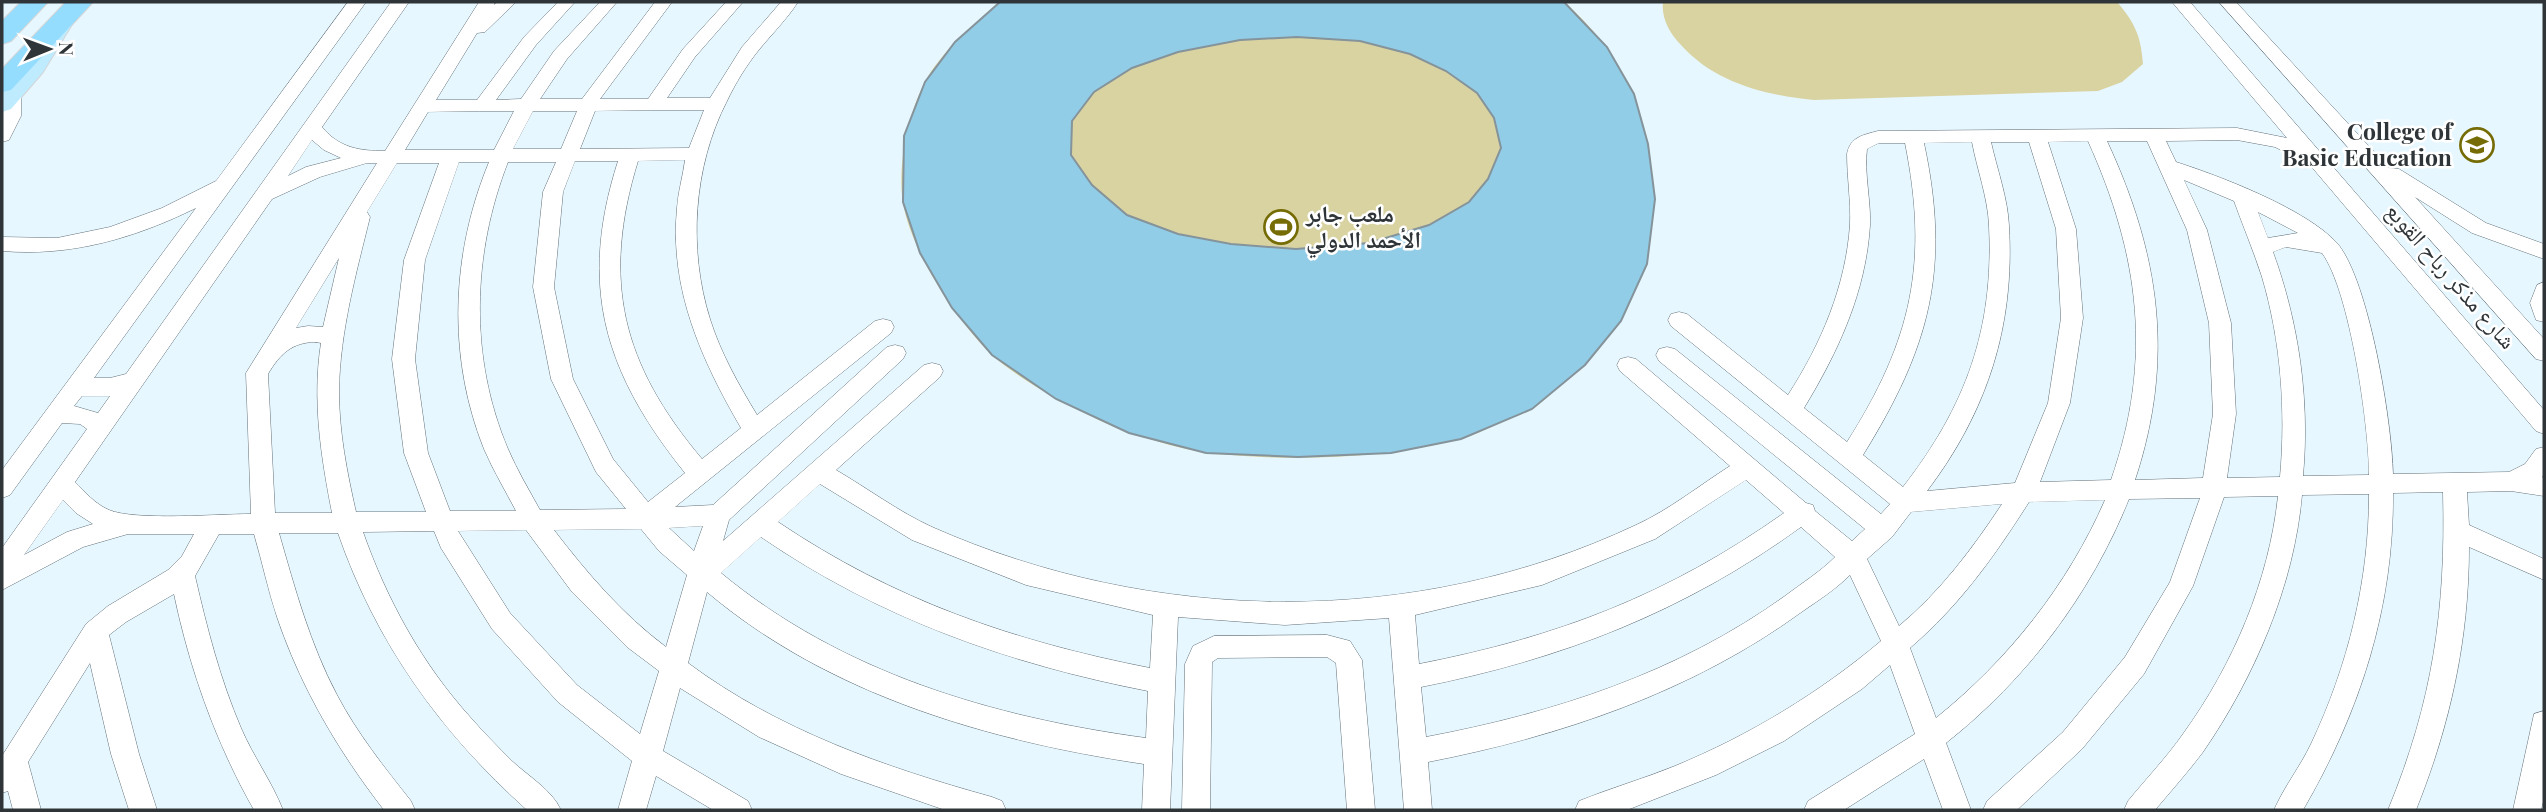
<svg xmlns="http://www.w3.org/2000/svg" width="2546" height="812" font-family="'Playfair Display','Noto Naskh Arabic',serif">
<style>
.green{fill:#d9d3a2}
.building{fill:#92cde8;stroke:#85939a;stroke-width:2;fill-rule:evenodd}
.lines{fill:none;stroke-linecap:round;stroke-linejoin:round}
.minor-casing{stroke:#637178;stroke-width:1}
.major-casing{stroke:#d5d6d7;stroke-width:2}
.highway-casing{stroke:#d5d6d7;stroke-width:2}
.minor{fill:#fff;fill-rule:evenodd}
.major{fill:#bfebfe;fill-rule:evenodd}
.highway{fill:#95ddfe;fill-rule:evenodd}
.labels{text-anchor:middle;stroke-width:5;stroke-linejoin:round;paint-order:stroke}
.poi-label{font-size:23px;font-weight:bold;fill:#2e3437;stroke:#fff;text-anchor:end}
.street-label{font-size:23px;fill:#2e3437;stroke:#fff}
</style>
<rect width="100%" height="100%" fill="#e7f7ff"/>
<g class="green">
<path d="M1000 2H1564C1631 58 1661 146 1651 232 1643 295 1609 346 1560 385 1551 393 1542 403 1532 409 1524 414 1514 417 1505 420 1490 427 1474 436 1457 440 1379 459 1290 462 1209 453 1184 450 1155 441 1131 433 1093 420 1019 381 991 354 956 320 911 251 903 203 897 168 908 113 925 82 942 50 973 26 1000 2Z"/>
<path d="M1663 2H2117C2135 23 2141 36 2143 64L2122 82 2098 91 1814 100C1765 95 1715 83 1681 45 1670 34 1661 18 1663 2Z"/>
</g>
<path class="building" d="M1000 2H1564L1607 47 1634 94 1648 144 1655 199 1647 264 1621 321 1585 365 1532 409 1461 439 1391 453 1298 457 1206 453 1129 433 1056 399 992 355 952 308 920 253 903 202 904 136 925 82 955 42ZM1297 37 1360 41 1410 54 1446 71 1477 93 1494 118 1501 148 1488 179 1469 202 1429 225 1369 243 1296 249 1231 244 1178 234 1127 215 1092 185 1071 155 1072 121 1094 92 1132 68 1178 52 1240 40Z"/>
<g class="lines">
<g class="minor-casing">
<g id="minor">
<path d="M348 2H366L94 378H110L126 374 391 2H409L322 127C339 148 360 151 385 151L479 2H495L494 5 497 2H516L485 32 477 33 436 100H477L524 37 558 2H575L536 45 496 100 521 99 554 51 600 2H617L567 59 540 99H582L655 2H672L600 99H648L683 49 726 2H743L695 57 667 98H710L742 47 781 2H798C787 19 771 35 758 51 746 66 735 84 727 101 693 167 688 249 710 319 721 354 739 385 757 415L875 321 883 319 891 321 894 327 891 333 675 507 713 505 887 347 895 345 903 347 906 353 903 359 729 520 723 541 924 365 932 363 940 365 943 371 940 377 836 470C867 488 899 512 932 527 1153 625 1416 629 1636 525 1669 510 1700 485 1730 466L1620 371 1617 365 1620 359 1628 357 1636 359 1806 503 1813 505 1815 511 1852 541 1865 529 1659 361 1656 355 1659 349 1667 347 1675 349 1881 514 1890 504 1671 326 1668 320 1671 314 1679 312 1687 314 1788 395C1821 344 1846 286 1850 224 1851 201 1847 177 1847 154 1850 137 1863 135 1878 131L2237 128 2287 138 2172 2H2190L2544 410V434L2536 431 2310 165 2275 147 2237 140 2166 141 2176 162C2220 176 2306 209 2337 243 2369 280 2392 423 2393 474L2509 472 2525 464 2536 449 2544 447V474L2542 477 2544 478V496L2511 491 2467 492 2469 525 2544 559V580L2469 547C2469 640 2450 725 2416 810H2388C2433 701 2446 609 2443 492L2393 493C2394 607 2360 712 2303 810H2274C2284 787 2300 767 2311 744 2348 666 2369 581 2369 494L2302 495C2294 586 2254 678 2203 752 2188 772 2171 791 2155 810H2124L2128 801C2146 779 2167 757 2183 734 2233 665 2269 581 2278 496L2224 497 2193 586 2144 674 2082 749 2017 810H1983L1987 801 2063 732 2125 657 2170 582 2200 498 2129 499C2091 594 2026 680 1946 743L1971 810H1943L1924 759 1844 810H1804L1808 801 1915 734 1890 665 1862 689 1784 741 1716 775 1627 810H1575L1579 801C1611 788 1643 779 1675 766 1750 735 1819 693 1881 641L1850 575C1836 589 1819 600 1803 611 1692 692 1561 736 1428 762L1432 810H1404L1389 618 1285 625 1178 617 1170 810H1142L1144 764C989 741 829 695 707 592L688 663C778 730 884 767 992 797L1002 801 1006 810H945L841 774 759 737 680 688 663 751 748 801 752 810H713L656 776 646 810H618L632 761 558 702 492 629 441 548 434 531 363 532C387 600 422 664 471 718 484 733 498 747 512 761 528 776 552 790 561 810H527C441 733 376 643 338 533H279C295 589 310 644 337 695 357 733 384 767 411 801L415 810H384C339 752 301 688 277 617 268 590 262 561 254 534H219L195 576C207 628 220 679 241 728 253 756 272 782 283 810H254C216 743 190 670 174 594L126 622 109 635 139 754 157 810H129L111 754 90 663 28 762 41 810H13L8 791 2 793V756L86 624 108 606 168 570 182 556 194 534H128L83 547 2 590V548L87 429 80 424 62 423 10 495 2 498V470L196 208C135 238 71 257 2 251V237L57 238 110 227 162 208 216 181ZM651 110H704L689 148 580 149 595 111ZM480 111H514L494 150H405L428 112ZM533 111H577L561 149H513ZM312 140 324 150 341 158 306 167 288 176ZM2088 141C2140 256 2153 360 2111 480L2040 482 2070 403 2083 318 2076 229 2048 142ZM2107 141H2147L2187 230 2209 323 2213 414 2203 478 2135 480C2175 359 2160 255 2107 141ZM1972 142C1977 169 1988 198 1989 226 1994 329 1966 406 1903 487L1863 455C1930 347 1951 269 1924 143ZM1991 142H2029L2056 229 2061 318 2048 403 2015 483 1927 491C1987 412 2015 326 2009 226 2008 199 1997 169 1991 142ZM1879 143H1905C1929 262 1912 340 1847 442L1804 408C1838 352 1866 292 1870 225 1871 200 1864 174 1867 149ZM685 160C683 176 678 192 677 208 669 289 702 361 741 428L702 459C622 364 601 281 638 161ZM575 161H618C578 286 604 372 685 473L648 502 613 459 573 379 554 287 563 192ZM459 162H489C451 254 447 356 484 449 493 470 505 490 516 511H450L428 453 415 359 425 260ZM508 162H556L543 192 533 287 551 379 596 472 626 509 540 510C529 490 517 470 508 449 469 357 472 254 508 162ZM367 163H377L246 373 251 514C219 514 135 521 109 510 95 504 85 492 75 482L272 199 320 177ZM397 163H439L404 260 392 359 404 453 426 512H356C347 472 339 432 339 391 340 331 356 274 370 217L367 212ZM2184 180 2234 201C2243 226 2254 252 2262 277 2281 341 2286 411 2280 477L2227 478 2236 414 2231 323 2207 230ZM2258 212 2298 233 2268 238ZM2286 247 2322 253C2350 291 2369 426 2369 475L2303 476C2310 401 2299 323 2273 252ZM339 258 323 327 308 326 296 328ZM316 342 321 343C312 400 321 457 332 513H275L268 374C280 354 292 342 316 342ZM110 396 98 413 74 406 82 396ZM1746 480 1784 513C1668 595 1558 637 1419 664L1415 615 1542 585 1655 539ZM820 484 912 540 1026 585 1153 615 1150 668C1012 641 894 600 778 522ZM63 500 76 513 93 524 67 532 24 555ZM2105 500C2068 585 2008 660 1936 718L1910 648C1960 605 1994 557 2029 502ZM2002 504C1973 548 1940 592 1899 626L1867 559 1892 537 1911 512ZM703 526 694 551 669 528ZM1801 527 1835 557C1820 572 1802 583 1785 596 1678 673 1554 713 1426 737L1421 687C1562 659 1684 612 1801 527ZM641 529 659 551 687 575 666 647C622 614 587 573 554 530ZM526 530 572 592 627 647 659 671 640 734 577 685 510 613 458 531ZM761 537C879 618 1009 664 1148 691L1146 738C992 717 842 673 721 573Z"/>
<path d="M2219 2H2236L2389 168 2399 169 2486 223 2544 244V259L2472 233 2415 197 2544 339V361L2536 359Z"/>
<path d="M12 88 21 94V116L9 140 2 142 3 94Z"/>
<path d="M2544 282V322L2536 320 2530 303 2537 285Z"/>
<path d="M1327 635 1350 641 1362 660 1375 810H1347L1336 663 1327 657 1218 658 1212 662 1210 810H1182L1185 664 1193 646 1214 636Z"/>
<path d="M2544 711V798L2541 810H2513L2534 714Z"/>
</g>
</g>
<g class="major-casing">
<path id="major" d="M63 14 71 16 74 21 43 72 11 109 2 112V89L26 63 55 16Z"/>
</g>
<g class="highway-casing">
<g id="highway">
<path d="M21 2H48L11 41 2 44V21Z"/>
<path d="M66 2H93L11 90 2 92V69Z"/>
</g>
</g>
<use href="#minor" class="minor"/>
<use href="#major" class="major"/>
<use href="#highway" class="highway"/>
</g>
<defs>
<g id="school-ring" transform="scale(1.75)"><circle r="9.5" fill="#fff" stroke="#766c06" stroke-width="1.5"/><path d="M0-5L7-2L0 1L-7-2ZM-4 1L0 2.5L4 1V4Q0 6-4 4Z" fill="#766c06"/></g>
<g id="stadium-ring" transform="scale(1.75)"><circle r="9.5" fill="#fff" stroke="#766c06" stroke-width="1.5"/><path d="M0-5a6.5 5 0 1 0 0 10a6.5 5 0 1 0 0-10ZM-3.5-1.8h7v3.6h-7Z" fill="#766c06"/></g>
</defs>
<g fill-rule="evenodd">
<use href="#school-ring" x="2477" y="145"/>
<use href="#stadium-ring" x="1281" y="227"/>
</g>
<g class="labels">
<g class="poi-label">
<text x="2452" y="140">College of<tspan x="2452" dy="26">Basic Education</tspan></text>
<text x="1306" y="222" text-anchor="start">ملعب جابر<tspan x="1306" dy="26">الأحمد الدولي</tspan></text>
</g>
<g class="street-label">
<text transform="translate(2451 276) rotate(49)" y="8">شارع مذكر رباح القوبع</text>
</g>
</g>
<rect width="2546" height="812" fill="none" stroke="#2e3437" stroke-width="7"/>
<g transform="translate(49 49) rotate(89)" stroke="#ffffff" stroke-width="5" paint-order="stroke">
<path d="M0-5L12 26L0 18L-12 26Z" fill="#2e3437"/>
<text y="-10" font-size="19" font-weight="bold" text-anchor="middle" fill="#2e3437">N</text>
</g>
</svg>
